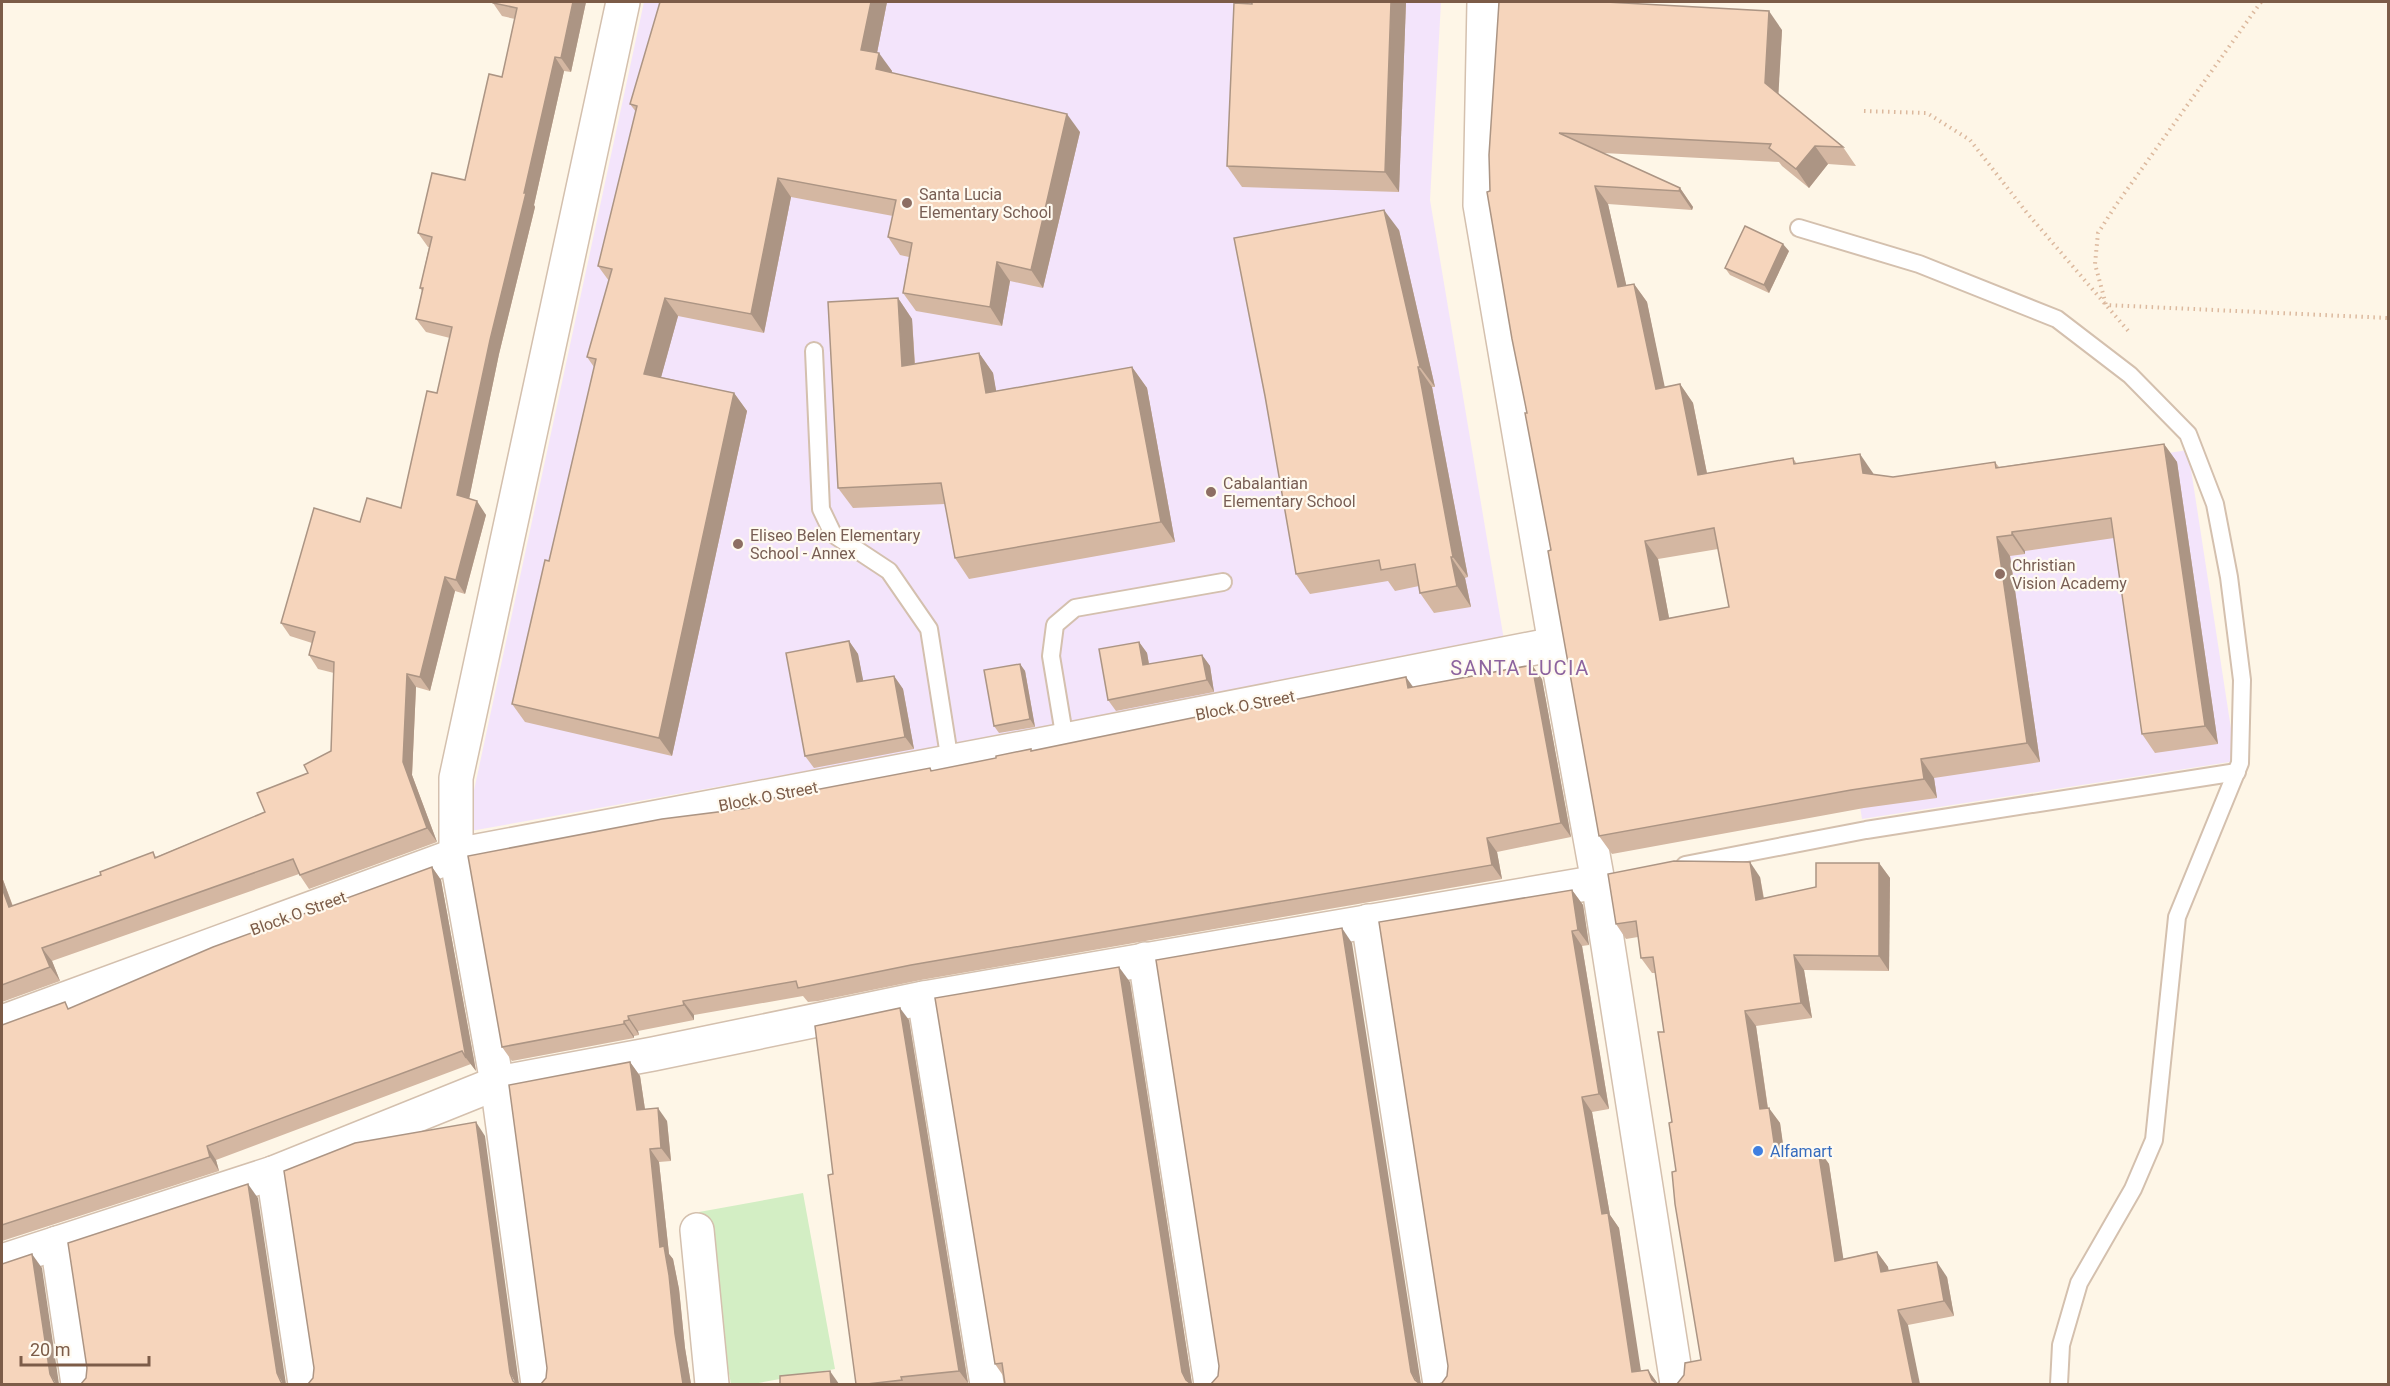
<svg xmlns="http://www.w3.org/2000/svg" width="2390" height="1386" font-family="Roboto,sans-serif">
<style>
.education{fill:#f3e4fb}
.green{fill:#d3eec4}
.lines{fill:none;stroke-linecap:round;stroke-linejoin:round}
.service-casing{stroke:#d4c0ae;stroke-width:20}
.minor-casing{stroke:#d4c0ae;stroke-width:36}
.tertiary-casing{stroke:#d4c0ae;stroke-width:36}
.path{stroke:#dcb99e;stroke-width:4;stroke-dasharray:1.5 4.5;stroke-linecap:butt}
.service{stroke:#fff;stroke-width:16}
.minor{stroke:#fff;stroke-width:33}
.tertiary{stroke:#fff;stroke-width:33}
.wall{fill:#d4b7a2;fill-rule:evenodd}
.shaded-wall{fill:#ac9584}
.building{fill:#f6d5bc;stroke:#ac9584;stroke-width:1.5;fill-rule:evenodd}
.education-dot{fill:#8d6e63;stroke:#fffaf0;stroke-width:2}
.shop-dot{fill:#3f7fe0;stroke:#fffaf0;stroke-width:2}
.labels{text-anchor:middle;stroke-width:4.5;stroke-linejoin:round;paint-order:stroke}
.education-label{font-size:16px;fill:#785e54;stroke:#fffaf0;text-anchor:start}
.street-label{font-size:16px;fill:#7c5c48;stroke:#fffaf0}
.shop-label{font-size:16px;fill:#366cbe;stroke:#fffaf0;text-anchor:start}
.quarter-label{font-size:20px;letter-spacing:1.5px;fill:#8d649f;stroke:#fffaf0}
</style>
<rect width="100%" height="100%" fill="#fef6e7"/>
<g class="education">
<path d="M644 2H1441L1430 200 1505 646 465 832Z"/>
<path d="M2188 450 2236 761 1862 819 1833 636 1781 512Z"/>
</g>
<path class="green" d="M803 1193 835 1369 753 1384H731L699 1212Z"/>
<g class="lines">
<g class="service-casing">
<g id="service">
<path d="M1799 228 1919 264 2057 319 2130 375 2188 434 2215 504 2229 577 2242 680 2240 763 2177 917 2154 1140 2133 1189 2079 1283 2061 1345 2059 1384"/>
<path d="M814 351 821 509 833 534 889 571 929 629 950 762"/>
<path d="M1065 740 1051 656 1055 625 1075 608 1223 582"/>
<path d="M1685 865 1866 830 2237 772"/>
</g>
</g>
<g class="minor-casing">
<g id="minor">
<path d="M1368 921 1440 1384"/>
<path d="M1145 959 1211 1384"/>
<path d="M924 998 987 1384"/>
<path d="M2 1022 456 855 1065 740 1555 644"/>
<path d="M273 1173 305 1384"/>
<path d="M697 1230 712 1384"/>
<path d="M57 1243 78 1384"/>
<path d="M2 1261 273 1173 497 1083 653 1054 924 998 1598 882"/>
<path d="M538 1384 497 1083 456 855V778L623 2"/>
</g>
</g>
<g class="tertiary-casing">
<path id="tertiary" d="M1484 2 1480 205 1555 644 1598 882 1677 1384"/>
</g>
<g class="path">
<path d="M2261 2 2116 205 2098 233 2095 264 2106 305 2388 318"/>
<path d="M1864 111 1927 113 1970 140 2027 213 2130 333"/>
</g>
<use href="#service" class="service"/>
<use href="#minor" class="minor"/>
<use href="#tertiary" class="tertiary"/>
</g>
<g class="wall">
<path d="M493 2H586L571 72 564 71 534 205 535 207 499 354 469 499 486 515 465 594 455 591 430 691 416 687 412 775 437 842 309 889 299 874 52 961 60 981 2 1002V877L13 906 101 875 153 852 156 857 265 812 331 751 334 673 318 669 309 655 312 643 290 636 281 623 360 522 401 508 437 393 450 338 426 332 416 319 422 291 420 288 429 247H428L418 233 465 180 502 77 515 19 502 16 493 3Z"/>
<path d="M660 2H887L877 53 892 71V73L1080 132 1043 288 1010 281 1002 326 916 311 903 293 909 257 900 255 888 237 893 216 791 197 764 333 678 316 661 377 734 393 747 411 672 756 525 722 512 704 549 561 594 367 587 357 609 281 598 266 636 112 630 104Z"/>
<path d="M1252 2H1406L1399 192 1242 187 1227 166Z"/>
<path d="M1499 2 1782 30 1778 94 1843 147 1856 166 1828 164 1809 188 1782 166 1779 162 1603 153 1680 188 1693 207 1692 210 1608 204 1626 285 1634 284 1647 302 1664 387 1680 384 1693 403 1707 473 1793 458 1797 464 1873 473 1874 475 1893 477 1995 462 1999 467 2164 444 2177 462 2218 744 2155 753 2142 734 2114 538 2025 551V554L2010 556 2040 762 1934 778 1937 798 1864 808 1612 854 1599 836 1490 191ZM1718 549 1729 607 1669 618 1658 559Z"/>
<path d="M1399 230 1435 387H1432L1468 577 1465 578 1471 607 1434 613 1420 593 1419 586 1395 591 1388 581 1310 594 1296 574Z"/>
<path d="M1789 251 1769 293 1730 275 1725 268Z"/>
<path d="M898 298 912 319 915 364 979 353 993 373 996 391 1132 367 1147 388 1175 542 969 579 955 558 945 504 853 508 838 488Z"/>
<path d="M849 641 858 654 863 681 894 676 903 689 914 749 814 768 805 756Z"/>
<path d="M1139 642 1147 653 1149 664 1202 655 1210 666 1214 692 1116 711 1108 700Z"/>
<path d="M1020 664 1025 671 1035 727 999 733 994 726Z"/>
<path d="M1542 679 1571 837 1497 852 1502 879 921 980 818 1001 808 1002 803 996 694 1015V1020L638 1031 639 1035 634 1036V1038L512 1061 502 1047 749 808 930 768 932 771 996 758 1031 749 1032 751 1244 709 1245 710 1412 687Z"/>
<path d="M1879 863 1890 878 1889 971 1804 970 1812 1018 1756 1026 1768 1108 1780 1123 1784 1155 1818 1149 1829 1164 1843 1259 1877 1252 1888 1267V1270L1947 1277 1954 1316 1908 1325 1678 1384 1701 1360 1676 1171 1664 1032 1655 973H1652L1641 958 1638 937 1626 939 1616 924 1760 877 1764 898 1816 887Z"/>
<path d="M432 867 441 880 476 1071 471 1064 216 1160 219 1171 2 1241V1025L70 1008Z"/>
<path d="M1572 890 1583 905 1589 945 1582 946 1609 1109 1592 1112 1610 1215 1619 1228 1640 1371 1648 1370 1658 1384 1442 1383 1447 1376Z"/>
<path d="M1130 982 1192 1384H1005L1004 1377 995 1364Z"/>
<path d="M909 1020 968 1383 955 1384H856L833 1174Z"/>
<path d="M630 1062 640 1076 645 1109 667 1121 671 1161 659 1162 669 1254 673 1259 679 1289 685 1348 691 1384H541L546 1378Z"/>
</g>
<g class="shaded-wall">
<path d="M573 2H586L571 72 561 58Z"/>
<path d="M871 2H887L874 68 861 50Z"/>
<path d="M1391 2H1406L1399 192 1385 172Z"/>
<path d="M1769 11 1782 30 1778 102 1765 83Z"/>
<path d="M879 53 892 71 889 88 876 69Z"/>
<path d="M555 57 564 71 534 205 535 207 499 354 467 509 457 495 490 340Z"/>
<path d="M1067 114 1080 132 1043 288 1031 270Z"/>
<path d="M1815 146 1828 164 1809 188 1796 169Z"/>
<path d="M778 178 791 197 764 333 751 314Z"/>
<path d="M1595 186 1608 204 1631 306 1618 287Z"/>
<path d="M1680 188 1693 207 1692 210 1679 191Z"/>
<path d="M1384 210 1399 230 1435 387 1420 367Z"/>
<path d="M1783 244 1789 251 1769 293 1764 285Z"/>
<path d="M997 262 1010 281 1002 326 990 307Z"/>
<path d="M1634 284 1647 302 1669 407 1656 389Z"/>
<path d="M665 298 678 316 657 392 644 374Z"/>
<path d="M898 298 912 319 916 387 902 366Z"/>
<path d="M979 353 993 373 1000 413 986 393Z"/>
<path d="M1132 367 1147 388 1175 542 1161 522Z"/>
<path d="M1418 367 1432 387 1468 577 1453 557Z"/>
<path d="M1680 384 1693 403 1711 494 1698 475Z"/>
<path d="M734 393 747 411 672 756 659 738Z"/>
<path d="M2164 444 2177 462 2218 744 2205 726Z"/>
<path d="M1860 454 1873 473 1876 492 1863 473Z"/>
<path d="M477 501 486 515 465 594 456 580Z"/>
<path d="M2012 532 2025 551V554L2012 535Z"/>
<path d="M1997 537 2010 556 2040 762 2027 743Z"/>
<path d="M1645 541 1658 559 1673 639 1660 620Z"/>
<path d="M1451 557 1465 578 1471 607 1457 586Z"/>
<path d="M445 577 455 591 430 691 420 677Z"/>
<path d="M849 641 858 654 866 695 857 682Z"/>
<path d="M1139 642 1147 653 1151 676 1143 665Z"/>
<path d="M1202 655 1210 666 1214 692 1207 680Z"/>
<path d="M1020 664 1025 671 1035 727 1030 719Z"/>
<path d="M1532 665 1542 679 1571 837 1561 823Z"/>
<path d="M407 674 416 687 412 775 437 842 427 828 403 762Z"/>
<path d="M894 676 903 689 914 749 905 737Z"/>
<path d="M1406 677 1416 691 1408 688Z"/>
<path d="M1921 759 1934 778 1937 798 1924 779Z"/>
<path d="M1487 838 1497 852 1502 879 1492 865Z"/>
<path d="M1750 862 1760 877 1766 914 1756 900Z"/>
<path d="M1879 863 1890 878 1889 971 1879 956Z"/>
<path d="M432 867 441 880 476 1071 466 1058Z"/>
<path d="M2 877 18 921 9 907 2 888Z"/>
<path d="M1572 890 1583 905 1589 945 1578 930Z"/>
<path d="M1342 928 1352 943 1421 1384H1418L1411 1372Z"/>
<path d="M1572 931 1582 946 1609 1109 1599 1094Z"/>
<path d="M42 948 52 961 60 981 50 967Z"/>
<path d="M1794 955 1804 970 1812 1018 1801 1003Z"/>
<path d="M1119 967 1130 982 1192 1384H1189L1182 1372Z"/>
<path d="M683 1001 694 1015V1020L684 1005Z"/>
<path d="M900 1008 909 1020 968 1383 959 1371Z"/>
<path d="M1745 1011 1756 1026 1770 1124 1760 1109Z"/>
<path d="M628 1016 638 1031 639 1035 629 1020Z"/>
<path d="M624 1021 634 1036V1038L624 1024Z"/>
<path d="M630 1062 640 1076 647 1123 637 1110Z"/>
<path d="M1582 1097 1592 1112 1610 1215 1619 1228 1643 1384 1632 1372 1602 1214Z"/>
<path d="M658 1108 667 1121 671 1161 661 1148Z"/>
<path d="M1769 1108 1780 1123 1787 1171 1776 1156Z"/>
<path d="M476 1122 485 1136 519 1384H516L510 1373Z"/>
<path d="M207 1146 216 1160 219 1171 210 1157Z"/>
<path d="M650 1149 659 1162 669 1254 673 1259 679 1289 685 1348 691 1384H683L660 1247Z"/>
<path d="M1818 1149 1829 1164 1846 1276 1835 1261Z"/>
<path d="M248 1184 258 1198 286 1384H283L277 1373Z"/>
<path d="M1877 1252 1888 1267 1892 1286 1881 1272Z"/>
<path d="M32 1254 42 1268 59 1384H56L50 1374Z"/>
<path d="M1937 1262 1947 1277 1954 1316 1944 1301Z"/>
<path d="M1898 1310 1908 1325 1920 1384H1913Z"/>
<path d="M1648 1370 1658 1384 1652 1380Z"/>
<path d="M830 1371 839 1384H831Z"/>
</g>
<g class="building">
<path d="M493 2H573L561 58 555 57 524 193H526L490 340 457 495 477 501 456 580 445 577 420 677 407 674 403 762 427 828 300 875 293 859 42 948 50 967 2 985V888L9 907 101 875 100 872 153 852 155 858 265 812 257 793 308 773 304 765 331 751 334 662 309 655 315 632 281 623 314 508 360 522 367 498 401 508 427 391 437 393 452 327 416 319 423 288H420L432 237 418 233 432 173 465 180 489 74 502 77 517 8 493 3Z"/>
<path d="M660 2H871L861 50 879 53 876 69 1067 114 1031 270 997 262 990 307 903 293 912 243 888 237 896 200 778 178 751 314 665 298 644 374 734 393 659 738 512 704 545 560 549 561 596 359 587 357 612 269 598 266 637 106 630 104Z"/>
<path d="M1252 2H1391L1385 172 1227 166 1234 3 1252 4Z"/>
<path d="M1499 2H1606L1769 11 1765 83 1843 147 1815 146 1796 169 1769 148 1771 144 1559 133 1680 188 1679 191 1595 186 1618 287 1634 284 1656 389 1680 384 1698 475 1793 458 1794 464 1860 454 1863 473 1893 477 1995 462 1996 468 2164 444 2205 726 2142 734 2111 518 2012 532V535L1997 537 2027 743 1921 759 1924 779 1851 790 1599 836 1548 551 1551 550 1525 413H1527L1512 339 1487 192 1490 191 1489 155ZM1714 528 1729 607 1660 620 1645 541Z"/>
<path d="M1384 210 1420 367H1418L1453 557H1451L1457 586 1420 593 1415 564 1381 570 1379 560 1296 574 1265 396 1234 238Z"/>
<path d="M1745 226 1783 244 1764 285 1725 268Z"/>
<path d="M898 298 902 366 979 353 986 393 1132 367 1161 522 955 558 941 483 838 488 828 302Z"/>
<path d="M849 641 857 682 894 676 905 737 805 756 786 653Z"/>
<path d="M1139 642 1143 665 1202 655 1207 680 1108 700 1099 649Z"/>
<path d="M1020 664 1030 719 994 726 984 670Z"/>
<path d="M1532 665 1561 823 1487 838 1492 865 911 965 808 986 798 988 796 981 683 1001 684 1005 628 1016 629 1020 624 1021V1024L502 1047 468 856 662 819 749 808 748 804 762 800 930 768 931 771 996 758V756L1031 749V751L1211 714 1244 709V710L1406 677 1408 688Z"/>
<path d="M1674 861 1750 862 1756 900 1816 887V863H1879V956L1794 955 1801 1003 1745 1011 1760 1109 1769 1108 1776 1156 1818 1149 1835 1261 1877 1252 1881 1272 1937 1262 1944 1301 1898 1310 1913 1384H1677L1684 1375 1685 1363 1701 1360 1675 1204 1672 1172 1676 1171 1669 1123 1672 1122 1658 1032H1664L1653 957 1641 958 1636 921 1616 924 1608 874Z"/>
<path d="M432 867 466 1058 462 1051 207 1146 210 1157 2 1225V1025L65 1002 68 1009 213 947Z"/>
<path d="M1572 890 1578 930 1572 931 1599 1094 1582 1097 1602 1214 1608 1213 1632 1372 1648 1370 1652 1380 1657 1384H1439L1442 1383 1447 1376 1448 1366 1379 922Z"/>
<path d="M1342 928 1411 1372 1415 1380 1420 1384H1211L1218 1376 1219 1366 1156 960Z"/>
<path d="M1119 967 1182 1372 1186 1380 1191 1384H1005L1002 1363 995 1364 935 998Z"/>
<path d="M900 1008 959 1371 901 1377 902 1380 867 1384H856L828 1175 833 1174 815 1026Z"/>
<path d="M630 1062 637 1110 658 1108 661 1148 650 1149 660 1247 664 1246 669 1275 675 1334 683 1384H541L546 1378 547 1368 509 1085Z"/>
<path d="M476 1122 510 1373 513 1381 517 1384H308L313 1378 314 1368 284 1171 355 1143Z"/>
<path d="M248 1184 277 1373 281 1382 284 1384H81L86 1378 87 1368 68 1243Z"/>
<path d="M32 1254 50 1374 54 1382 57 1384H2V1264Z"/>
<path d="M830 1371 831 1384H780V1376Z"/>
</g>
<g class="education-dot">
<circle cx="907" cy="203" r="6"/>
<circle cx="1211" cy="492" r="6"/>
<circle cx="738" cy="544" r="6"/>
<circle cx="2000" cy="574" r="6"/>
</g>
<circle class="shop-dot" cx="1758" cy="1151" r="6"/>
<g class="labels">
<g class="education-label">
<text x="919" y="200">Santa Lucia<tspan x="919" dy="18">Elementary School</tspan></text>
<text x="1223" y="489">Cabalantian<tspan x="1223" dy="18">Elementary School</tspan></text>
<text x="750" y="541">Eliseo Belen Elementary<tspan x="750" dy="18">School - Annex</tspan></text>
<text x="2012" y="571">Christian<tspan x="2012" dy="18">Vision Academy</tspan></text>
</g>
<g class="street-label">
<text transform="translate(1245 705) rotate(-11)" y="6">Block O Street</text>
<text transform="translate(768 796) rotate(-11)" y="6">Block O Street</text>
<text transform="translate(298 913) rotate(-20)" y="6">Block O Street</text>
</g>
<g class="shop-label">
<text x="1770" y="1157">Alfamart</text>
</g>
<g class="quarter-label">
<text x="1520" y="675">SANTA LUCIA</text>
</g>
</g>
<rect width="2390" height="1386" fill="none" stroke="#7c5c48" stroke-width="6"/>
<path d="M21 1356v9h128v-9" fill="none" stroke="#7c5c48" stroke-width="3"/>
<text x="30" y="1356" font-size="18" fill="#7c5c48" stroke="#fffaf0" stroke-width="4.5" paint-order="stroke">20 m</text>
</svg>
